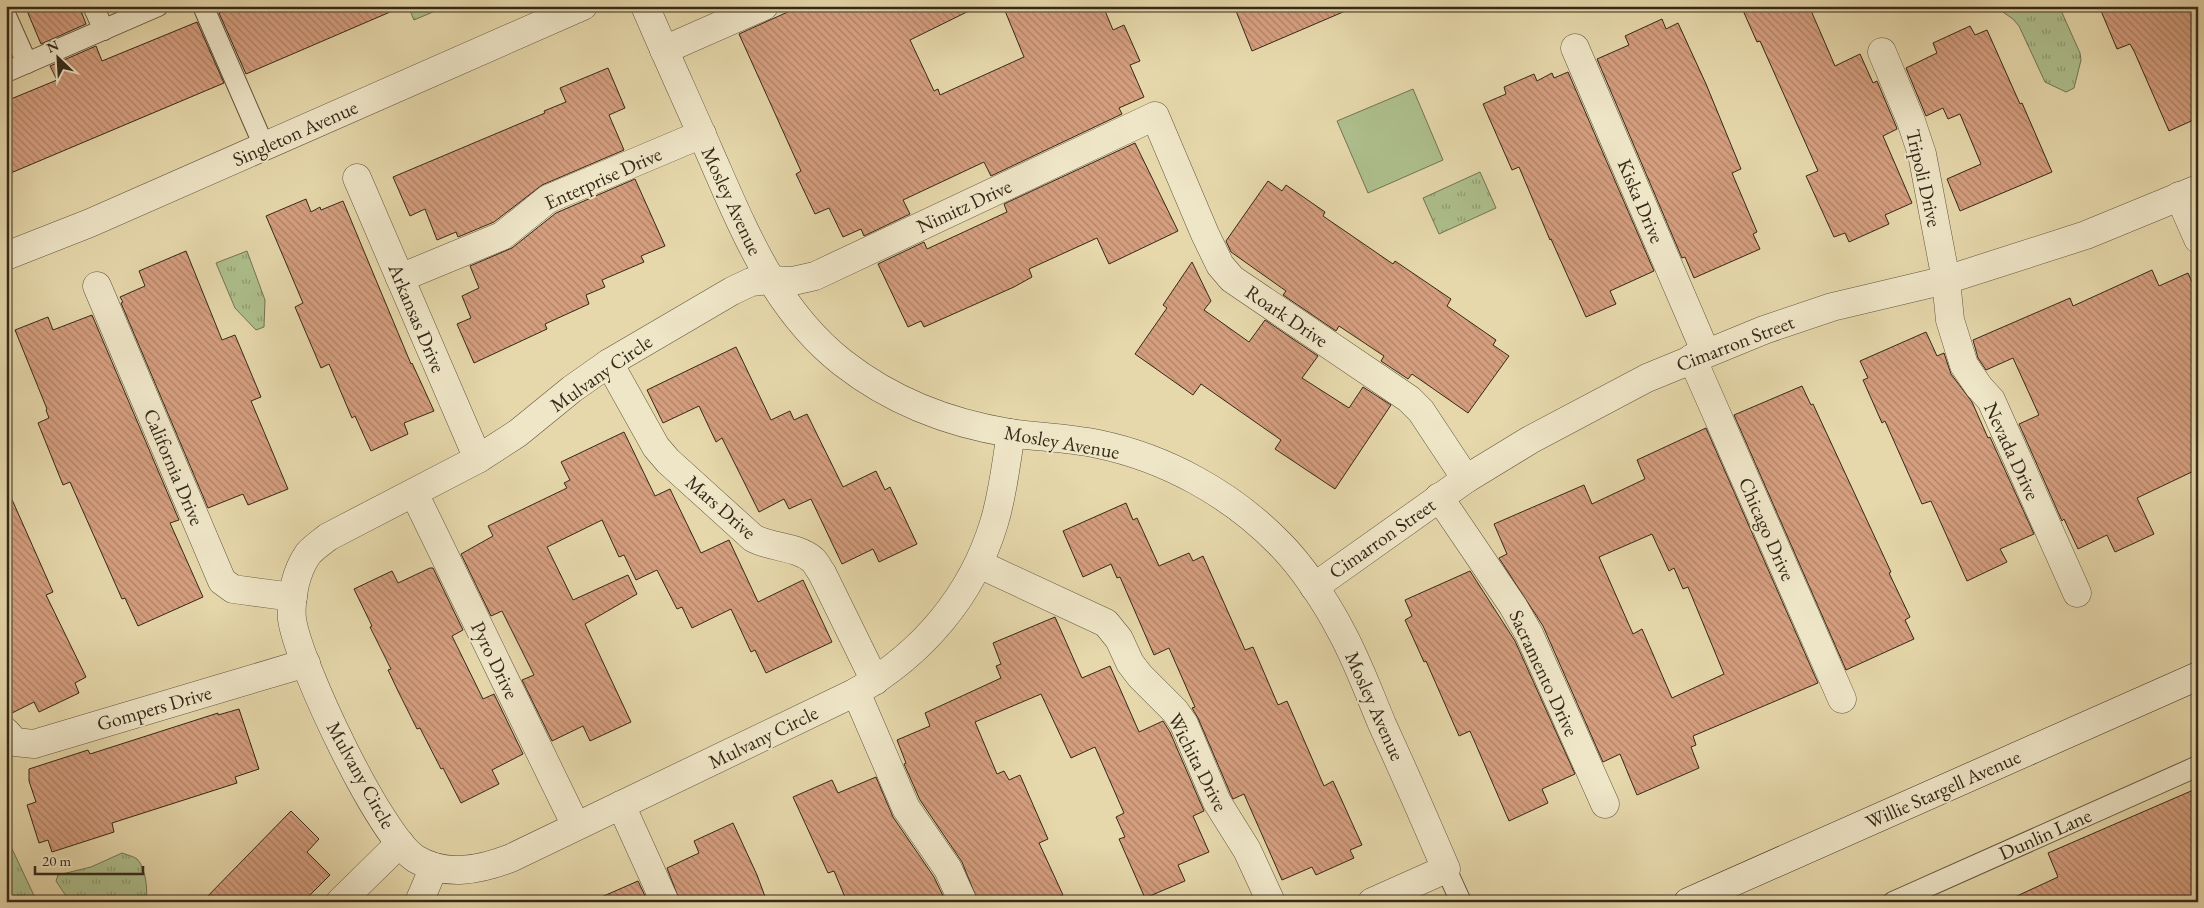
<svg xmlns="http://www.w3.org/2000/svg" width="2204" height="908" font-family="'EB Garamond',serif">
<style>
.grass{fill:url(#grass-tufts);stroke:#727454}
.pitch{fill:#aec08e;stroke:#727454}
.building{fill:url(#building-back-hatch);stroke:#352919;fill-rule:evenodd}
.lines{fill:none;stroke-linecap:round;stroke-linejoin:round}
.lane-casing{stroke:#61553e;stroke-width:22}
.street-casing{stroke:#61553e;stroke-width:29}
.secondary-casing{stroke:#352919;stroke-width:29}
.lane{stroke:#efe6c8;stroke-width:20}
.street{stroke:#efe6c8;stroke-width:28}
.secondary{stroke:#efe6c8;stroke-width:28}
.labels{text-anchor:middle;stroke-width:4;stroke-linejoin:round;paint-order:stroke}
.street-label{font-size:20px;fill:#352919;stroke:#efe6c8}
</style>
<defs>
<pattern id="grass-tufts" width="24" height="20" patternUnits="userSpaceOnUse" patternTransform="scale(1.25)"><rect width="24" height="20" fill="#aec08e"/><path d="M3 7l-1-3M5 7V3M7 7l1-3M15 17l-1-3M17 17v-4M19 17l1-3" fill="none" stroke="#8e9c73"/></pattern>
<pattern id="building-back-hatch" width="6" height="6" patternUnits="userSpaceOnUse" patternTransform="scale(1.25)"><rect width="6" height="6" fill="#d59e7f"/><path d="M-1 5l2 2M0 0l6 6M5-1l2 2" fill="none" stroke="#ae8167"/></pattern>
</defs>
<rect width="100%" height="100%" fill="#e6d8ab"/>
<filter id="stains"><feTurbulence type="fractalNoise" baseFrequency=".004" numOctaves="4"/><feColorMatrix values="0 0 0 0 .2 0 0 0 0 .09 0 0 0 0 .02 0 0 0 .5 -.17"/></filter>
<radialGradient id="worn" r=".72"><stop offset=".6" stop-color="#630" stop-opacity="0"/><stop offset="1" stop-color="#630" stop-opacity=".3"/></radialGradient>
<g class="grass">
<path d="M408 6H447L414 20Z"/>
<path d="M1997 6H2059L2080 53 2081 60 2074 88 2066 92 2045 82 2019 26 2013 19 1997 8Z"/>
<path d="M1480 172 1496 208 1439 234 1423 198Z"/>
<path d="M247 251 265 300 264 327 256 330 235 308 216 263Z"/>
<path d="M6 836 37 902H6Z"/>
<path d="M122 853C127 855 133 856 137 859 146 868 148 891 146 902H70L56 881 58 875 91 867Z"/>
</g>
<path class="pitch" d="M1413 89 1443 160 1368 193 1337 121Z"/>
<g class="building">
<path d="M25 6H79L86 24 41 44Z"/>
<path d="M235 6H404L246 74 219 13Z"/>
<path d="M801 6H979L910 40 934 91 938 89 940 95 1024 57 1003 6H1103L1113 30 1124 25 1140 61 1130 65 1144 97 1119 108 1122 114 991 176 984 162 903 200 910 214 864 236 861 229 843 237 829 208 815 214 796 174 801 171 739 34Z"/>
<path d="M1234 6H1357L1252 51Z"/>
<path d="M1741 6H1809L1835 66 1860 54 1873 83 1877 81 1896 126 1897 129 1883 136 1912 203 1885 215 1889 224 1849 242 1845 233 1834 237 1806 176 1818 171 1760 41 1757 42Z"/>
<path d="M2099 6H2198V118L2169 131 2134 51 2130 44 2117 49Z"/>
<path d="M1662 19 1666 29 1678 23 1706 84 1741 169 1732 173 1757 232 1753 234 1760 249 1694 278 1685 257 1682 258 1597 59 1629 45 1625 36Z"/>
<path d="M197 22 224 83 6 175V101L57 80 50 66 96 46 102 61Z"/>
<path d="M1970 26 1975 35 1987 30 2020 104 2022 103 2052 172 1960 211 1947 179 1981 164 1960 114 1948 119 1943 108 1926 116 1906 68 1937 53 1933 43Z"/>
<path d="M608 68 625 108 609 115 624 150 542 185 494 222 458 237 456 232 437 240 425 209 410 216 393 177 545 113 544 111 566 102 560 88Z"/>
<path d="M1568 72 1654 271 1610 291 1616 304 1586 317 1551 239 1550 240 1519 167 1512 170 1483 104 1506 94 1504 87 1534 74 1537 81 1552 73 1554 78Z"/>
<path d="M1135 143 1178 231 1109 264 1097 238 1029 269 1032 277 1014 287 924 327 921 321 908 327 878 264 924 242 927 249 1007 212 1004 204Z"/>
<path d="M635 179 665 246 641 256 644 262 602 280 605 287 586 295 589 304 545 324 547 329 474 363 457 324 471 318 462 296 479 288 470 266 512 248 556 213Z"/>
<path d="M1268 181 1282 191 1286 185 1325 212 1323 216 1393 264 1395 261 1451 299 1447 306 1496 340 1493 345 1509 356 1468 413 1412 374 1408 379 1381 361 1384 356 1339 326 1336 331 1283 295 1286 291 1231 252 1226 241Z"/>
<path d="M306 199 311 212 320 207 321 210 343 201 411 364 412 363 434 411 404 423 408 434 371 451 355 416 352 418 329 364 321 368 295 307 303 303 266 216Z"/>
<path d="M186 251 222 340 235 335 261 397 251 401 288 489 248 505 243 494 208 508 121 303 123 302 120 297 145 286 139 271Z"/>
<path d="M1192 262 1211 301 1204 310 1249 342 1265 320 1318 356 1302 378 1349 408 1363 387 1391 405 1335 489 1275 449 1281 440 1201 384 1193 395 1135 354 1167 308 1163 305Z"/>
<path d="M2152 270 2159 286 2188 273 2198 295V469L2137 498 2154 534 2115 552 2107 535 2078 549 2064 519 2062 521 2019 424 2039 415 2013 358 1986 370 1978 358 1973 340 2070 298 2073 306Z"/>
<path d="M92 315 179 520 170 523 203 597 138 626 125 598 122 599 70 482 63 485 38 423 49 418 46 410 47 409 15 330 48 317 53 330Z"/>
<path d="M1926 332 1937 356 1944 353 1951 374 1972 402 1988 438 1990 437 2034 534 2000 549 2007 562 1967 581 1931 501 1922 504 1885 421 1882 423 1863 380 1868 378 1860 361Z"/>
<path d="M736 347 771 420 790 411 794 420 807 414 843 487 876 471 885 490 890 487 917 544 879 562 873 549 842 564 811 499 789 509 784 499 759 512 722 438 716 442 699 406 663 423 647 390Z"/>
<path d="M1802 386 1811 405 1813 404 1891 572 1889 573 1910 617 1905 620 1914 639 1846 670 1734 415Z"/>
<path d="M1706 428 1818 683 1693 736 1696 745 1691 747 1699 768 1637 795 1620 754 1603 762 1543 626 1499 558 1507 554 1494 524 1584 485 1592 504 1645 479 1637 460ZM1652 534 1669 571 1674 568 1683 589 1688 587 1724 674 1672 698 1642 629 1633 634 1599 557Z"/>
<path d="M624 432 655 496 670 489 701 553 729 540 758 602 803 580 832 642 766 673 755 650 751 652 731 609 692 628 682 607 677 609 657 570 636 580 624 555 619 557 602 520 547 547 573 600 628 575 637 594 585 624 631 722 590 741 583 726 552 741 522 680 534 675 502 611 491 616 461 554 493 536 488 526 567 488 564 483 570 480 561 462Z"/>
<path d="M6 486 53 592 46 595 86 677 75 683 79 693 39 712 34 702 6 716Z"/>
<path d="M1126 503 1133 520 1137 518 1159 566 1189 553 1193 561 1203 556 1245 650 1253 647 1278 705 1287 701 1324 786 1333 781 1362 845 1350 850 1354 858 1316 875 1312 867 1282 880 1244 794 1233 799 1231 795 1198 718 1192 708 1195 707 1169 648 1154 655 1120 577 1117 578 1111 564 1083 577 1063 531Z"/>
<path d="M430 568H433L463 630 452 636 483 699 494 694 523 754 492 770 499 784 461 803 443 768 441 769 420 728 417 729 398 691 388 670 391 669 370 627 372 626 354 589 392 571 398 583Z"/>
<path d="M1470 571 1515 641 1575 774 1542 789 1548 803 1509 821 1470 731 1459 736 1426 661 1424 662 1405 620 1412 616 1405 600Z"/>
<path d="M1055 617 1082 678 1110 666 1139 732 1163 721 1170 732 1204 811 1193 816 1209 852 1178 865 1185 881 1145 898 1119 839 1125 837 1116 817 1124 813 1095 747 1071 758 1041 694 975 722 997 774 1004 771 1009 780 1020 775 1048 839 1039 843 1063 895 1048 902H978L962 862 920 800 904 764 906 763 897 740 930 726 925 713 1001 678 996 666 1001 664 993 643Z"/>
<path d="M239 709 259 769 235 777 237 783 112 823 114 832 52 852 48 840 39 843 27 805 36 802 29 781V769L88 750 90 754 218 713V715Z"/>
<path d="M876 777 893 817 934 877 946 902H847L834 871 828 873 793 797 832 780 838 793Z"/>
<path d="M2198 788V893L2179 902H2004L2058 877 2048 853Z"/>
<path d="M291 811 319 839 307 852 330 875 303 902H202Z"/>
<path d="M733 823 757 875 767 902H680L667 868 699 853 694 841Z"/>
<path d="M638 881 648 902H590Z"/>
</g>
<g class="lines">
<g class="lane-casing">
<g id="lane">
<path d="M93 6 104 30"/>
<path d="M203 6 264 146"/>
<path d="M6 16 27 63"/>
<path d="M6 72 158 6"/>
<path d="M1446 869 1461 902"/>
<path d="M1893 902 2198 766"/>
</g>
</g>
<g class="street-casing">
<g id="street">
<path d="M645 6C666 55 688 103 709 151 743 228 774 309 843 363 893 402 948 423 1010 433 1039 437 1069 438 1098 444 1166 458 1231 494 1279 543 1302 566 1326 602 1341 631 1357 660 1369 693 1382 724 1404 772 1425 820 1446 869L1372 902"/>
<path d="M1575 48 1706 353"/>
<path d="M664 50 764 6"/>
<path d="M1882 52 1911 121 1922 154 1946 280 1950 320 1964 365 1979 387 1991 400 2077 593"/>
<path d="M357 178 478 459"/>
<path d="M2179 196 2198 239"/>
<path d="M6 256 90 223 583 6"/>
<path d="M400 278 502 236 548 199 702 134"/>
<path d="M97 286 222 581 233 589 293 597"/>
<path d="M1692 358 1842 699"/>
<path d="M609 363 656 447 668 461 753 538C771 548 797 546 813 560 816 563 819 569 822 573L875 681"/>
<path d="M1011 433C1006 463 1003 494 994 523 972 596 922 654 856 692L511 858C480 870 446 877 416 859 380 837 298 663 292 619 290 598 296 571 308 554 313 548 322 542 328 537L478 459 518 433 572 389 609 363 732 291 751 282 769 280 793 281 815 276 1155 116 1205 234 1220 265 1232 279 1409 399 1421 411 1466 479"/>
<path d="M414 493 576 826"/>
<path d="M1439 497 1513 606 1529 634 1605 804"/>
<path d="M979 564 1106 623 1119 639 1130 663 1140 676 1175 711 1184 724 1217 802 1247 850 1271 902"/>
<path d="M1314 587 1466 479 1530 440 1647 378 1764 330 1832 307 1946 280 2086 235 2198 189"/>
<path d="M856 692 906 808 948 869 963 902"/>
<path d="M6 732 15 742 34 744 306 663"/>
<path d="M621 805 665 902"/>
<path d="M340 902 400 843"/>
<path d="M419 902 434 867"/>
</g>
</g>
<g class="secondary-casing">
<path id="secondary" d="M1688 902 2198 676"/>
</g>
<use href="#lane" class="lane"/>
<use href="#street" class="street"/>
<use href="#secondary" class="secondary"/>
</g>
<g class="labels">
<g class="street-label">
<text transform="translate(295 133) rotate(-24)" y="7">Singleton Avenue</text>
<text transform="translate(603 178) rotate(-24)" y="7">Enterprise Drive</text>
<text transform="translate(1924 178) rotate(77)" y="7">Tripoli Drive</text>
<text transform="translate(732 201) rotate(65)" y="7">Mosley Avenue</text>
<text transform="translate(1641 201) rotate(67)" y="7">Kiska Drive</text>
<text transform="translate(964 206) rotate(-25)" y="7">Nimitz Drive</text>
<text transform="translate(1287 316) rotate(34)" y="7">Roark Drive</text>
<text transform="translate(417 318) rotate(67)" y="7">Arkansas Drive</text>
<text transform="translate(1735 343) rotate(-21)" y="7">Cimarron Street</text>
<text transform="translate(601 373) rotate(-35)" y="7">Mulvany Circle</text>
<text transform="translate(1062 442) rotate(10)" y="7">Mosley Avenue</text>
<text transform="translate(2012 451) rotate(65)" y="7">Nevada Drive</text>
<text transform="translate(174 467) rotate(67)" y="7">California Drive</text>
<text transform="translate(721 507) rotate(41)" y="7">Mars Drive</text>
<text transform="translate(1767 529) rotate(66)" y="7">Chicago Drive</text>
<text transform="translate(1382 538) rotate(-35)" y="7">Cimarron Street</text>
<text transform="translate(495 660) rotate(64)" y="7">Pyro Drive</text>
<text transform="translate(1544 673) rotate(65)" y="7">Sacramento Drive</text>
<text transform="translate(1375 706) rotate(66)" y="7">Mosley Avenue</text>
<text transform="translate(154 708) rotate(-16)" y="7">Gompers Drive</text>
<text transform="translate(763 737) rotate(-26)" y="7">Mulvany Circle</text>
<text transform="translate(1198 762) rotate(63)" y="7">Wichita Drive</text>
<text transform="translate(361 775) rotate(61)" y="7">Mulvany Circle</text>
<text transform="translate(1943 789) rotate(-24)" y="7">Willie Stargell Avenue</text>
<text transform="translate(2045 834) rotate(-24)" y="7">Dunlin Lane</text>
</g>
</g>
<rect width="2204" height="908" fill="none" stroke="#e6d8ab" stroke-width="25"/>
<rect x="8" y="8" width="2189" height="893" fill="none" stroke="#352919" stroke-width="2.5"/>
<rect x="12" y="12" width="2179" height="883" fill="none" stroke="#352919"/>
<g transform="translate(58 58) rotate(335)" stroke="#efe6c8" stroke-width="4" paint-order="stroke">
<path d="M0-4L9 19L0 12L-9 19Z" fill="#352919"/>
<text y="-8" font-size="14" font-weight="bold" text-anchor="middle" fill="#352919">N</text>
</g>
<path d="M35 866v8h108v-8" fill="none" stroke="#352919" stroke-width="2.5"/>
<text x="42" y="866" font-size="15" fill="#352919" stroke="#efe6c8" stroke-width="4" paint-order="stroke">20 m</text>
<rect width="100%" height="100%" filter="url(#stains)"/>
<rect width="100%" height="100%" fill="url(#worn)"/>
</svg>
